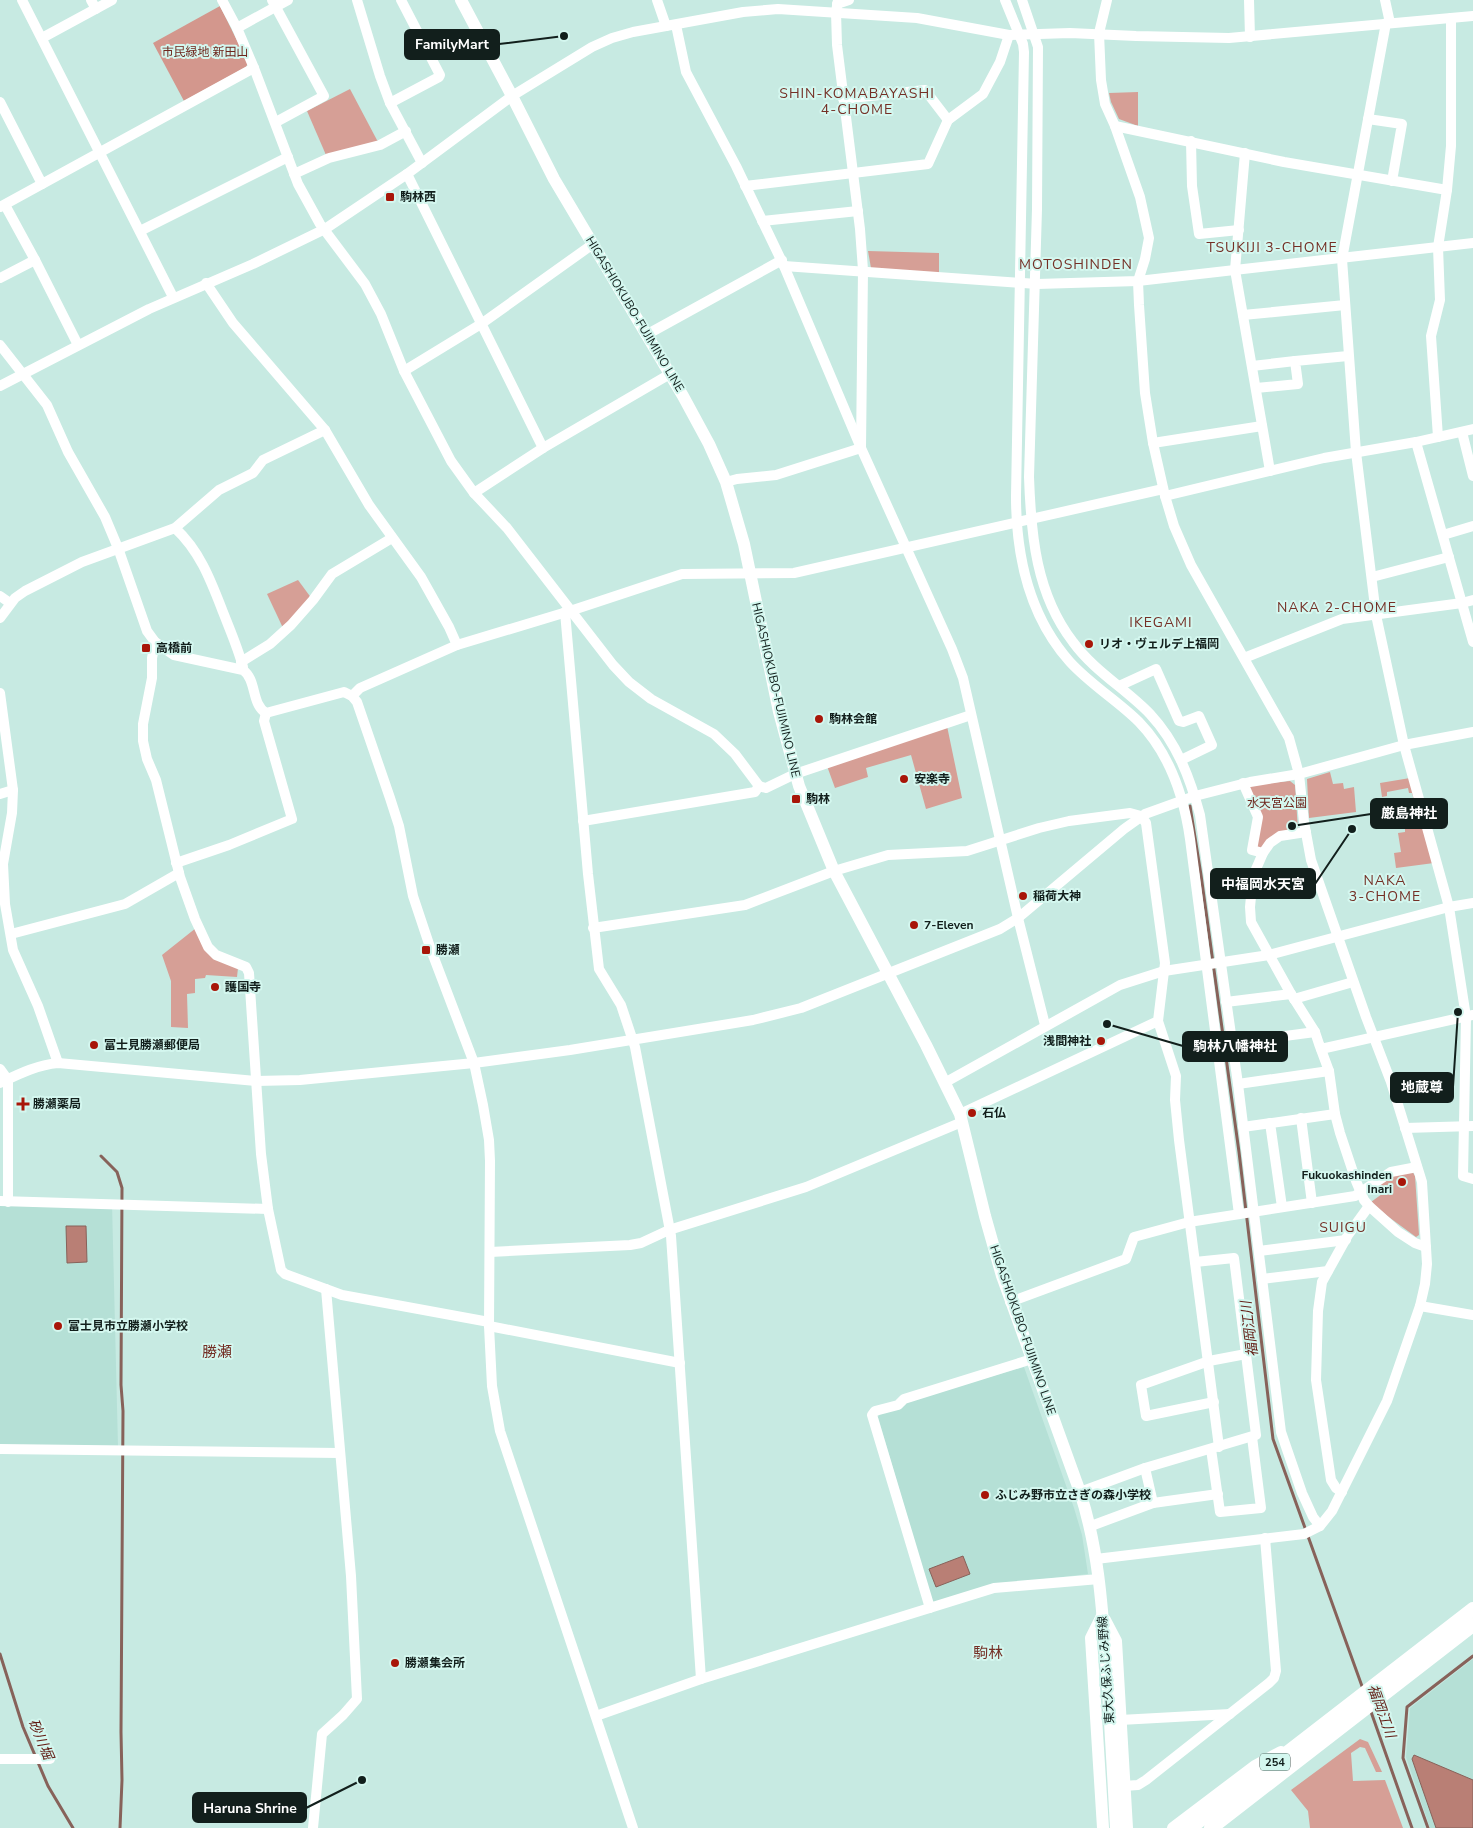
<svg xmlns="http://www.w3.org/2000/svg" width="1473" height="1828" font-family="'Nunito Sans','Noto Sans JP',sans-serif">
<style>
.built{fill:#b5e0d6}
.green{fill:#d69f96}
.forest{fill:#d3978d}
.water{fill:#b97f75;stroke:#87625a}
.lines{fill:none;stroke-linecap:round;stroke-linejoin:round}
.stream{stroke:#87625a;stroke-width:3}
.minor{stroke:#fff;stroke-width:10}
.major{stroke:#fff;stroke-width:12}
.highway{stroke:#fff;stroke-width:14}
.poi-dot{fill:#a81609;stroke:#d4f7ef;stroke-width:2}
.labels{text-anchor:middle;stroke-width:4;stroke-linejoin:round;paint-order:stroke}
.shield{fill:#d4f7ef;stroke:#4c605b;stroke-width:1}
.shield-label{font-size:11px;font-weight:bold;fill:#121f1c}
.park-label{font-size:12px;fill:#6e261d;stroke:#d4f7ef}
.poi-label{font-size:12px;font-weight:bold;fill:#121f1c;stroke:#d4f7ef;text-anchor:start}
.street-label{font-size:12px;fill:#121f1c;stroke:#d4f7ef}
.neighbourhood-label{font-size:14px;letter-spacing:1px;fill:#742f25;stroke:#d4f7ef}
.water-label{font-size:14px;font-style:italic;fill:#611a12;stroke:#d4f7ef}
.quarter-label{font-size:15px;fill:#742f25;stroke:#d4f7ef}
.leader{fill:none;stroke:#121f1c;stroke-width:2}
.callout-dot{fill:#121f1c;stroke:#d4f7ef;stroke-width:2}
.callout{fill:#121f1c;stroke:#121f1c;stroke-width:2}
.callout-label{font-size:14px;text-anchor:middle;font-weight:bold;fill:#fff}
</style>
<rect width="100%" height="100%" fill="#c7eae2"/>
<g class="built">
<path d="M0 1201 112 1204 118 1447H0Z"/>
<path d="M1024 1367 1074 1508 1082 1535 1088 1574 1000 1584 935 1602 932 1601 878 1417 881 1413 906 1401Z"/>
<path d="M1473 1659V1828H1430L1406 1757 1410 1708Z"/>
</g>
<g class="green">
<path d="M350 89 378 142 326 155 307 111Z"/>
<path d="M1138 92V126L1119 119 1111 102 1109 93Z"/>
<path d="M868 251 939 253V273L871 268Z"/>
<path d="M298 580 312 599 283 628 267 594Z"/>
<path d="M947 726 962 798 926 809 911 755 866 768 868 777 835 788 827 766Z"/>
<path d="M1330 772 1333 784 1343 783 1344 789 1354 787 1356 812 1309 818 1307 779Z"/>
<path d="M1410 778 1418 806 1416 807 1412 793H1409L1408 788 1387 792V796L1382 797 1380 783Z"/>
<path d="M1290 781 1295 785 1298 830 1262 850 1256 846 1261 817 1248 789 1250 785Z"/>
<path d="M1423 822 1434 863 1396 868 1394 853 1401 852 1398 833 1405 832V825Z"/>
<path d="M196 928 208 953 238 968 237 977 206 975 205 978 195 979V993L187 994 188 1028 171 1027V981L162 955Z"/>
<path d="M1412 1171 1415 1176 1419 1235 1416 1237 1386 1215 1371 1202 1382 1194 1377 1184 1391 1176Z"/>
<path d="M1360 1739 1368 1742 1382 1772H1376L1365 1748 1360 1747 1351 1753 1353 1781 1385 1780 1403 1828H1310L1308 1811 1291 1790Z"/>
</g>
<path class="forest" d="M220 6 248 63 246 67 184 101 153 43Z"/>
<g class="water">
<path d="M66 1226H86L87 1262 67 1263Z"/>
<path d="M963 1556 970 1574 936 1587 929 1569Z"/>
<path d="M1414 1755 1473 1780V1828H1436L1412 1759Z"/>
</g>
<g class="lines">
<g class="stream">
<path d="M1190 806 1201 875 1239 1152 1273 1439 1363 1689"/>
<path d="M101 1156 117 1172 122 1188 121 1385 123 1411 121 1732 122 1780 120 1828"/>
<path d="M0 1654 23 1727 48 1786 73 1828"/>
<path d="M1370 1709 1412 1828"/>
<path d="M1428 1828 1403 1758 1407 1707 1473 1656"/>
</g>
<g class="minor">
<path d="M22 0 173 297"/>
<path d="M91 0 96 9"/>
<path d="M222 0 237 28 254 68 298 184 320 224 365 284 381 314 404 371 451 461 474 493 507 528 613 665 629 682 651 699 714 734 735 754 759 786"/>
<path d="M272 0 324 96 276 122"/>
<path d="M357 0 380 76 390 103 422 163"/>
<path d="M657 0 666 26"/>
<path d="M1005 0 1023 44 1024 52 1016 496C1016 556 1029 616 1070 662 1091 685 1118 701 1139 722 1170 754 1184 797 1190 839L1239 1214"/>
<path d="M1022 0 1038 47 1037 209 1029 477C1031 535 1036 594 1073 642 1094 671 1126 689 1150 714 1177 743 1190 778 1200 815L1238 1084 1281 1432 1302 1493 1313 1517 1320 1526"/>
<path d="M1249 0 1250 37"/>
<path d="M1385 0 1390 23"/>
<path d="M837 4 849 0"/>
<path d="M1386 23 1342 259 1356 452 1376 615 1404 745 1449 907 1466 1017 1463 1176 1473 1179"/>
<path d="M676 25 686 72 736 166 784 266 861 448 952 649 963 678 1018 918 1045 1025"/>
<path d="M237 28 288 0"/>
<path d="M42 38 112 0"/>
<path d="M843 99 925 90 948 120"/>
<path d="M0 102 42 184"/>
<path d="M390 103 439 77 440 75 401 0"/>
<path d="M1368 119 1402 124 1392 181"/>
<path d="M1115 126 1284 162 1447 190"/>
<path d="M1191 141 1192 186 1199 234 1239 230"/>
<path d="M1245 153 1235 270 1270 471"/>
<path d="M294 174 329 158 380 145 406 131"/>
<path d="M407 174 543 448 670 374"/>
<path d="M745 186 928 164 948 120 983 94 1000 62 1009 35"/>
<path d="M0 207 254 68"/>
<path d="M762 221 858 211"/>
<path d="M140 231 288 157"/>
<path d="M35 260 78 345"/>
<path d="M784 266 1037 284 1138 281 1473 243"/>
<path d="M0 278 35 260 5 205"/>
<path d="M206 283 233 323 325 430 369 505 421 577 449 627 457 645"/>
<path d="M1243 315 1345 305"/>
<path d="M646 335 782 260"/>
<path d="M0 345 47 405 68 452 105 517 118 548 147 631 155 642 174 655 243 670C257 680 251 704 266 713L344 692 352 696 357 702 390 798 399 826 413 896 431 950 474 1063 483 1105 489 1140 490 1161 489 1326 492 1386 500 1431 633 1828"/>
<path d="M1252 366 1295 361"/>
<path d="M404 371 481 324 593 244"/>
<path d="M0 386 149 309 253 264 325 229 407 174 512 96 592 47 612 38 633 32 743 12 778 9 917 18 1009 35 1070 33 1136 36 1229 38 1473 16"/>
<path d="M1256 388 1298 384 1295 361 1348 356"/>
<path d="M1462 432 1473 476"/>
<path d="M1438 437 1431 336 1440 300 1438 247 1447 190 1451 146V18"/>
<path d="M1416 442 1473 642"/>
<path d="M1153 443 1262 426"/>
<path d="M726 482 737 479 776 475 861 448 863 270 860 229 837 45 836 12 838 0"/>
<path d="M474 493 543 448"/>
<path d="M1165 496 1324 458 1416 442 1473 429"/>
<path d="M175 528C200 551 211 581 223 612 230 630 238 648 243 667"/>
<path d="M1443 535 1473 526"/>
<path d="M1372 577 1449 557"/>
<path d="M0 596 10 603"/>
<path d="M565 612 588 874 599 969 621 1005 635 1047 671 1236 701 1679"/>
<path d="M0 618 15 598 25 591 82 562 175 528 219 490 253 473 263 460 325 430"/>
<path d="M155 642 152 658V678L143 724V741L147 759 156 780 180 877 195 919 208 947 216 955 246 967 249 973 261 1154 268 1209 281 1270 285 1274 342 1295 489 1322"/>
<path d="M1244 658 1342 619 1462 603 1473 600"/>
<path d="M241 662 270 644 291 625 313 600 332 574 392 538"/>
<path d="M1119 686 1156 669 1179 721 1183 722 1199 716 1212 745 1181 760"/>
<path d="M0 693 13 790 12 813 3 864 5 904 13 950 38 1006 58 1063"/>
<path d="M352 696 360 688 457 645 570 611 682 574 794 573 1163 489"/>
<path d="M1243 783 1258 817 1252 850 1263 853"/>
<path d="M0 794 13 790"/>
<path d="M583 821 755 792 759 786 766 788 795 774 971 715"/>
<path d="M1306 832 1280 836 1270 843 1263 853 1253 876 1250 907 1251 922 1291 994 1315 1032 1319 1044 1329 1071 1335 1114 1340 1133 1356 1181 1364 1200 1369 1206 1398 1232 1415 1243 1426 1247"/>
<path d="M176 863 229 845 292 819 264 721 266 713"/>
<path d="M1211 889 1252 886"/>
<path d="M593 928 745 905 834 871 888 855 967 851 1039 828 1069 821 1130 813 1141 816 1146 823 1165 963 1158 1021 960 1114"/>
<path d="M11 934 125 904 179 873"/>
<path d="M1294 999 1353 982"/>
<path d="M1226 1002 1291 994"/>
<path d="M1158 1021 1176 1076 1175 1100 1179 1140 1219 1447"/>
<path d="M1232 1043 1315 1032"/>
<path d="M1321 1049 1473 1015"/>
<path d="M0 1069 8 1080V1202"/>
<path d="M946 1082 1120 985 1164 971 1269 955 1449 907 1473 903"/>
<path d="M0 1083C19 1074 37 1065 58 1063L256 1081 300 1080 474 1063 570 1050 753 1020 801 1008 1000 929 1018 918 1124 829 1145 814 1195 796 1250 782 1299 774 1404 745 1473 732"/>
<path d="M1238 1084 1329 1071"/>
<path d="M1301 1118 1312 1203"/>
<path d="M1270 1123 1282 1207"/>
<path d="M1243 1127 1335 1114"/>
<path d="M1405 1128 1473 1126"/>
<path d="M0 1201C89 1204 179 1206 268 1209"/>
<path d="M1259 1251 1346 1240"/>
<path d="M490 1252 630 1245 641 1243 669 1230 806 1187 962 1122"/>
<path d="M1262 1279 1328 1271"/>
<path d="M1010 1302 1126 1259 1134 1237 1189 1222 1355 1196 1391 1172 1417 1167"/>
<path d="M1420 1306 1473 1315"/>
<path d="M489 1326 680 1363"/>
<path d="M1214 1402 1146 1416 1141 1385 1209 1361 1246 1354"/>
<path d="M0 1449 340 1453"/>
<path d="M1211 1449 1220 1512 1261 1508 1252 1437"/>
<path d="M1145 1468 1153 1503"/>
<path d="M1080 1492 1145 1468 1256 1435 1234 1258 1195 1262"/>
<path d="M1342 1492 1336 1488 1331 1480 1316 1380 1318 1311 1322 1282 1348 1235 1369 1206"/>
<path d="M1091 1526 1153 1503 1218 1494"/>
<path d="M1096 1559 1304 1534 1320 1526 1332 1511 1387 1401 1420 1306 1425 1284 1427 1264 1422 1182 1391 1082 1366 1017 1311 860 1304 822 1299 774 1289 738 1191 565 1174 526 1165 496 1153 443 1145 393 1139 305 1138 281 1145 259 1149 238 1140 197 1115 126 1105 104 1101 80 1099 33 1107 0"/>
<path d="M930 1608 872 1415 875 1411 898 1405 904 1399 1032 1359"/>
<path d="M596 1716 701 1679 994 1588 1099 1579"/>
<path d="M1120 1720 1230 1714"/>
<path d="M0 1759H50"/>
<path d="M1124 1786 1138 1785 1146 1780 1269 1683 1274 1678 1276 1671 1265 1538"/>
<path d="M313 1828 322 1734 343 1715 357 1699 351 1576 326 1289"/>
</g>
<g class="major">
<path d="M461 0 512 96 554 179 683 396 709 444 726 482 744 544 779 712 799 786 834 871 926 1045 960 1114 985 1216 1002 1276 1080 1492C1098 1547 1102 1604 1106 1661 1110 1717 1113 1772 1116 1828"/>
<path d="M1102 1616 1091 1638 1103 1828"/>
<path d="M1105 1620 1116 1641 1127 1828"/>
<path d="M1173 1828 1255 1766 1281 1752"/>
</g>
<g class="highway">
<path d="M1190 1828 1473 1609"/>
<path d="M1211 1828 1473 1625"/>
</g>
</g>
<g class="poi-dot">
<rect x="385" y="192" width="10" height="10" rx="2.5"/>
<circle cx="1089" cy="644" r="5"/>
<rect x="141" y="643" width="10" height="10" rx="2.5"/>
<circle cx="819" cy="719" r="5"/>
<circle cx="904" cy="779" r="5"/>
<rect x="791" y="794" width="10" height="10" rx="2.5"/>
<circle cx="1023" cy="896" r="5"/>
<circle cx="914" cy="925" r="5"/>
<rect x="421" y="945" width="10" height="10" rx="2.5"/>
<circle cx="215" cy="987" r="5"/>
<circle cx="1101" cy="1041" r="5"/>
<circle cx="94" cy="1045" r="5"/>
<path d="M20.5 1096.5h5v5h5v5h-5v5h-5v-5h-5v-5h5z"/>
<circle cx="972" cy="1113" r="5"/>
<circle cx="1402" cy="1182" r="5"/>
<circle cx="58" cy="1326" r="5"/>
<circle cx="985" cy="1495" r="5"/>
<circle cx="395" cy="1663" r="5"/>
</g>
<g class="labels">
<rect class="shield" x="1260" y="1753.5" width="30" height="17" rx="4"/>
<g class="shield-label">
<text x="1275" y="1766">254</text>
</g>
<g class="park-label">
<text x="205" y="56">市民緑地 新田山</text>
<text x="1277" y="807">水天宮公園</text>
</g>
<g class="poi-label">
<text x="400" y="201">駒林西</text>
<text x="1099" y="648">リオ・ヴェルデ上福岡</text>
<text x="156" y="652">高橋前</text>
<text x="829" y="723">駒林会館</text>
<text x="914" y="783">安楽寺</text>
<text x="806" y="803">駒林</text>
<text x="1033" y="900">稲荷大神</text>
<text x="924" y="929">7-Eleven</text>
<text x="436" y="954">勝瀬</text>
<text x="225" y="991">護国寺</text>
<text x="1091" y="1045" text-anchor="end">浅間神社</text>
<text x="104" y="1049">富士見勝瀬郵便局</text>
<text x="33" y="1108">勝瀬薬局</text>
<text x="982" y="1117">石仏</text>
<text x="1392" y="1179" text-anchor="end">Fukuokashinden<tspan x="1392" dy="14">Inari</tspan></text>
<text x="68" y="1330">富士見市立勝瀬小学校</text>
<text x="995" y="1499">ふじみ野市立さぎの森小学校</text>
<text x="405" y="1667">勝瀬集会所</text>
</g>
<g class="street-label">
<text transform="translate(635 314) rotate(59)" y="4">HIGASHIOKUBO-FUJIMINO LINE</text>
<text transform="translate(776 690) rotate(77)" y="4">HIGASHIOKUBO-FUJIMINO LINE</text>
<text transform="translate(1023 1330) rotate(71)" y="4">HIGASHIOKUBO-FUJIMINO LINE</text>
<text transform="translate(1106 1670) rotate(-94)" y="4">東大久保ふじみ野線</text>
</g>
<g class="neighbourhood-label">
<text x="857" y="98">SHIN-KOMABAYASHI<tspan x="857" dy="16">4-CHOME</tspan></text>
<text x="1272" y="252">TSUKIJI 3-CHOME</text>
<text x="1076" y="269">MOTOSHINDEN</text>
<text x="1337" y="612">NAKA 2-CHOME</text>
<text x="1161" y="627">IKEGAMI</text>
<text x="1385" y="885">NAKA<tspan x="1385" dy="16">3-CHOME</tspan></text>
<text x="1343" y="1232">SUIGU</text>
</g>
<g class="water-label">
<text transform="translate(1249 1329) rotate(-97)" y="5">福岡江川</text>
<text transform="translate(1382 1711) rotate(70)" y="5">福岡江川</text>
<text transform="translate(41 1739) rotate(67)" y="5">砂川堀</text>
</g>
<g class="quarter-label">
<text x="217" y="1357">勝瀬</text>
<text x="988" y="1658">駒林</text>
</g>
</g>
<path class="leader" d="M564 36L499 44M1292 826L1371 814M1352 829L1315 884M1107 1024L1183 1046M1458 1012L1453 1087M362 1780L306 1808"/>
<g class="callout-dot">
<circle cx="564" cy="36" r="5"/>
<circle cx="1292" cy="826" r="5"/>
<circle cx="1352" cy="829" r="5"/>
<circle cx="1107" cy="1024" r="5"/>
<circle cx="1458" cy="1012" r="5"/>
<circle cx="362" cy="1780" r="5"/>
</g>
<g class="callout">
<rect x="405" y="30" width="94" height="29" rx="5"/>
<rect x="1371" y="799" width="76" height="29" rx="5"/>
<rect x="1211" y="869" width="104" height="29" rx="5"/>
<rect x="1183" y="1032" width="104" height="29" rx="5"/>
<rect x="1391" y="1073" width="62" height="29" rx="5"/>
<rect x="193" y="1793" width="113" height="29" rx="5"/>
</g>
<g class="callout-label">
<text x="452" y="49">FamilyMart</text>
<text x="1409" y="818">厳島神社</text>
<text x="1263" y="889">中福岡水天宮</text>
<text x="1235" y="1051">駒林八幡神社</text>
<text x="1422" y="1092">地蔵尊</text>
<text x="250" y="1813">Haruna Shrine</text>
</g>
</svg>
